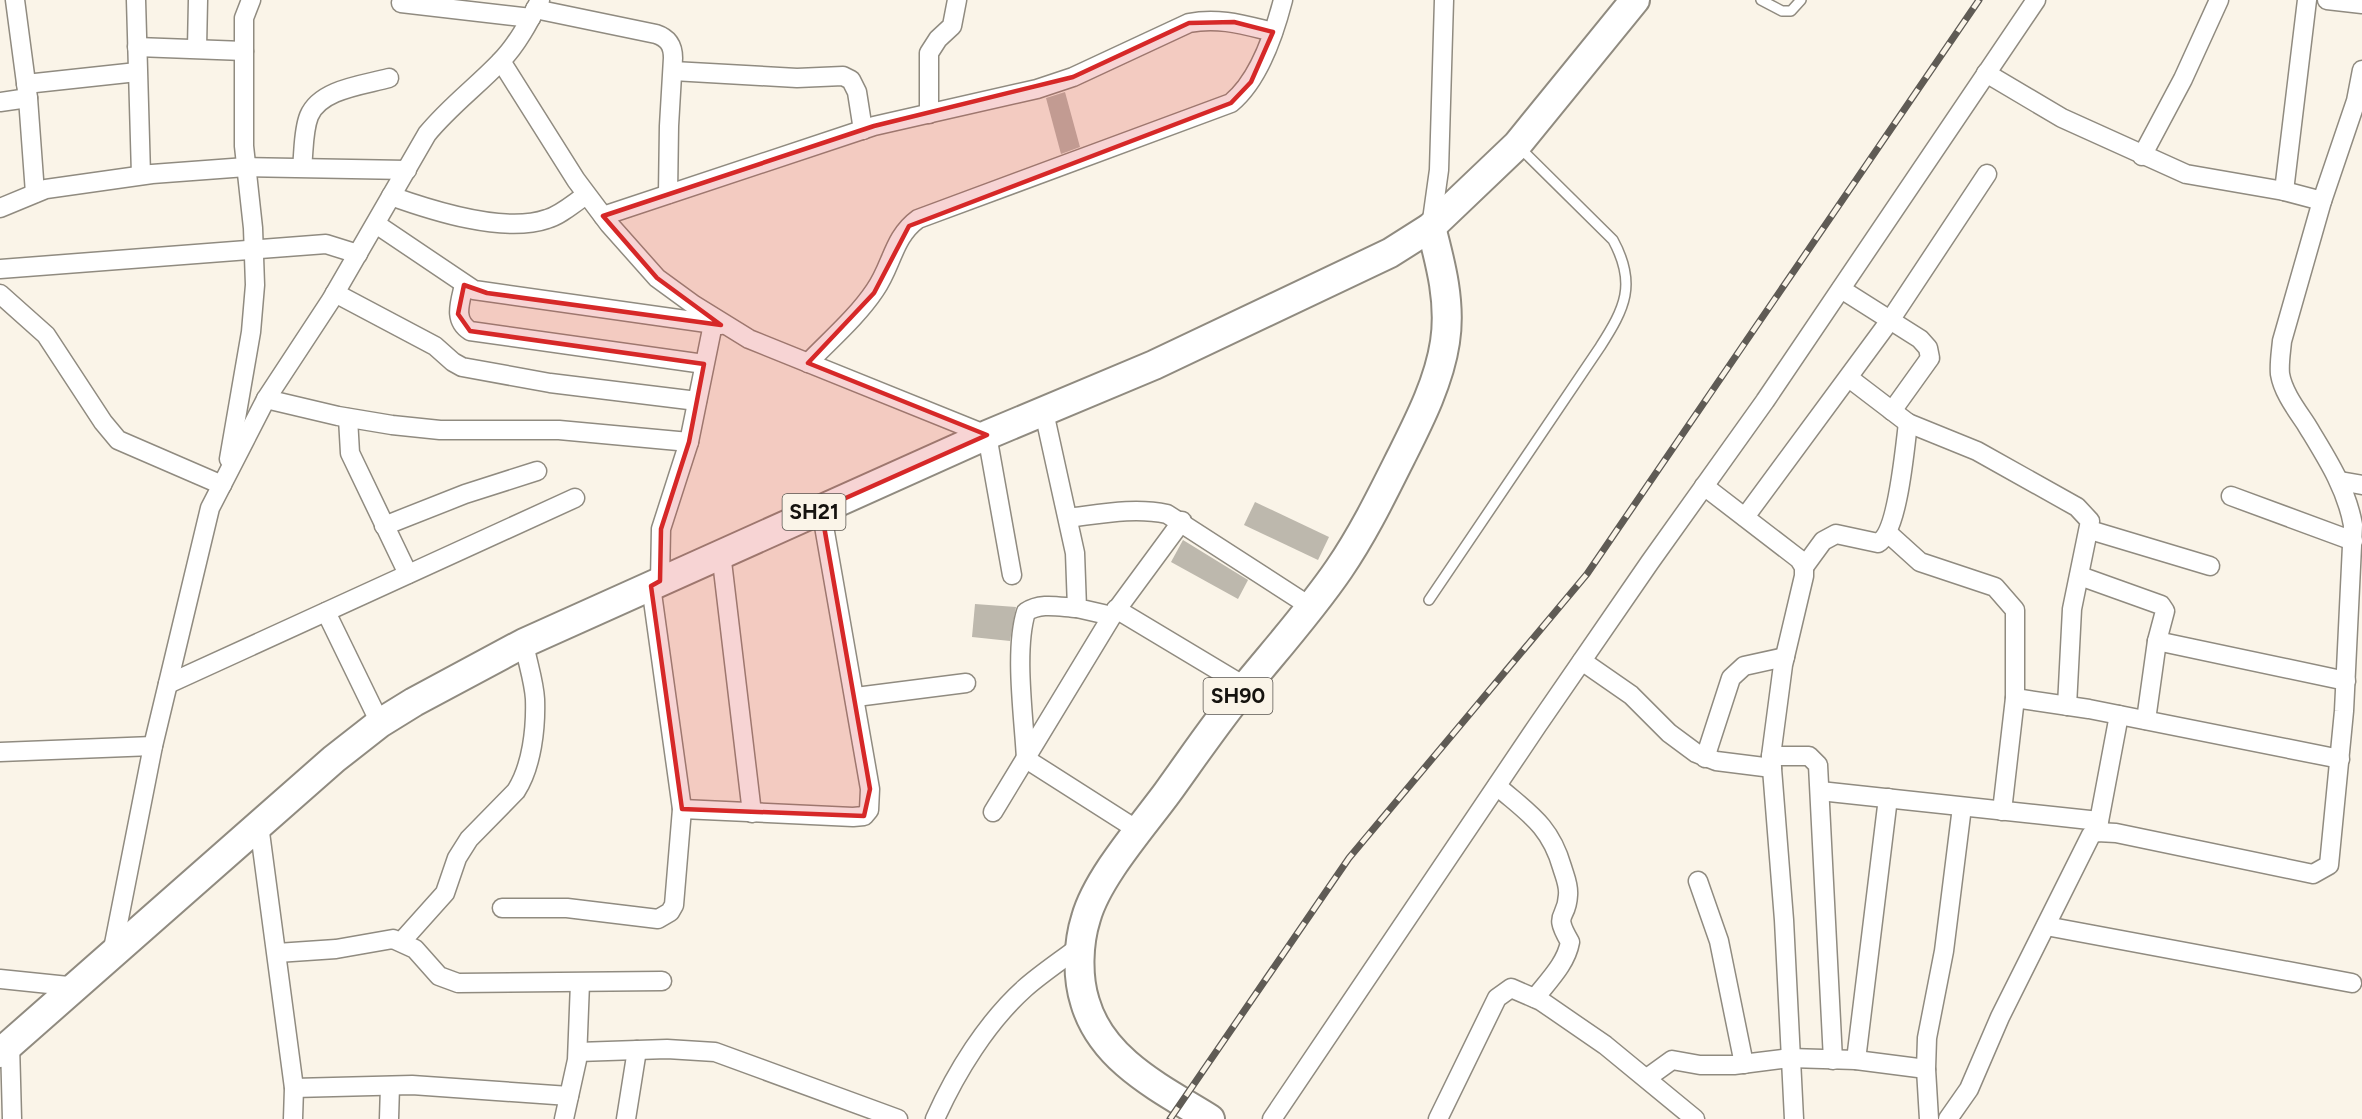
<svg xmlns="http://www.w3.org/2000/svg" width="2362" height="1119" font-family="Figtree,sans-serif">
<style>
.building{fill:#bdb8ad}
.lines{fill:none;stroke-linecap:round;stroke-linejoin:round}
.service-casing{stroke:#908b80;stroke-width:12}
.minor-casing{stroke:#908b80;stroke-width:21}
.primary-casing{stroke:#908b80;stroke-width:32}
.service{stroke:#fff;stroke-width:9}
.minor{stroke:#fff;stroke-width:18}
.primary{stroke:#fff;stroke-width:28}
.rail-casing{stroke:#5f5b55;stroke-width:7}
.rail{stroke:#faf4e8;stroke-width:4.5;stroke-dasharray:14;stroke-linecap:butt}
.marked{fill:#d62828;fill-opacity:0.2;stroke:#d62828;stroke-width:4.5;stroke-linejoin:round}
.labels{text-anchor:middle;stroke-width:5;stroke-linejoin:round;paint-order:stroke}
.shield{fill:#faf4e8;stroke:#5a5650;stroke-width:1.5}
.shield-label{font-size:21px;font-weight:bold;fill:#15130f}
</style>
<rect width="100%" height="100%" fill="#faf4e8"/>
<g class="building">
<path d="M1065 92 1080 147 1061 154 1046 98Z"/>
<path d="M1255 502 1329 537 1318 560 1244 525Z"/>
<path d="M1183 540 1248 580 1238 599 1171 562Z"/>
<path d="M975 604 1016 607 1010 641 972 637Z"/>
</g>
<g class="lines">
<g class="service-casing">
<g id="service">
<path d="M1761 0 1782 11H1791L1801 0"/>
<path d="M1429 600 1600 347C1625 308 1637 284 1613 240L1519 147"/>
</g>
</g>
<g class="minor-casing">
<g id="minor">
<path d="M15 0 28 98 35 193"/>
<path d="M136 0 141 175"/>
<path d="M2327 0 2362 4"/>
<path d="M401 3 531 18"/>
<path d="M535 9 656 34C668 38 673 45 673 58L669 126 668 194"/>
<path d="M137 47 244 51"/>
<path d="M197 48 198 0"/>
<path d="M501 61 576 180 609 224 657 278 694 305 749 339 987 435 1012 575"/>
<path d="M673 71 797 78 843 76 851 80 857 92 863 130"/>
<path d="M1986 73 2062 118 2186 174 2284 191 2322 201"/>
<path d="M26 84 137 72"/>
<path d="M0 102 28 98"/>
<path d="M929 114V53L938 39 952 26 957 0"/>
<path d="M2142 156 2183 79 2219 0"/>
<path d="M302 167C304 151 303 131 309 116 320 89 364 85 389 78"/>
<path d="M2284 191 2307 0"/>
<path d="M391 196C433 211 504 234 547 219 561 215 574 203 586 195"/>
<path d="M0 208 46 189 152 174 246 167 407 170"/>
<path d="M603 216 874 126 1037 89 1073 77 1189 23C1219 17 1244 25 1273 32"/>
<path d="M376 224 474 290 721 325"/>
<path d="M1431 227 1439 170 1444 0"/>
<path d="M0 269 326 244 358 254"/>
<path d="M464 285C460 303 453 320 470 331L704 364"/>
<path d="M1841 289 1920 339 1928 348 1930 358 1892 411"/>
<path d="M335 293 435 346 453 362 462 367 550 383 697 401"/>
<path d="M0 294 46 335 103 422 118 440 222 485"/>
<path d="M808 363C830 340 857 317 875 290 892 266 893 237 918 219L1231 103C1259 80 1274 35 1283 0"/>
<path d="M1849 378 1908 423 1977 451 2077 507 2090 521 2072 609 2067 706"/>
<path d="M266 399 338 416 392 425 440 430H559L689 442"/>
<path d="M348 418 350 453 408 574"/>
<path d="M229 459 251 332 255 285 253 228 244 146V18L251 0"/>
<path d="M2340 481 2362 485"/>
<path d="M1704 486 1799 559 1804 567V576L1783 665 1771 756 1784 920 1794 1119"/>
<path d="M2231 496 2353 541"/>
<path d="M1745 517 1891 319 1987 174"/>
<path d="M1068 518C1101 514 1134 507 1167 514L1311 607"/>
<path d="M384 526 465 494 537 471"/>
<path d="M2090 530 2210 566"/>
<path d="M1889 534 1920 562 1995 587 2015 610V698L2002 811"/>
<path d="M721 553 752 813"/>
<path d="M1804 567 1823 541 1836 534 1878 543C1898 533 1905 446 1908 423"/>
<path d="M2080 576 2161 605 2165 611 2157 641 2146 720"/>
<path d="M660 581 661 529 689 442 713 324"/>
<path d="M1077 608C1059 607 1041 602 1026 612 1014 651 1024 718 1026 759L1139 831"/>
<path d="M1116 609 1246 687"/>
<path d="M326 612 380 723"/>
<path d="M1112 616 1182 521"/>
<path d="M2157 641 2346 681"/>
<path d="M1582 661 1631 695 1669 733 1696 753 1716 761 1772 768"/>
<path d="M168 684 575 498"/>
<path d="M856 697 966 683"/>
<path d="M2015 698 2089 709 2340 759"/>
<path d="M0 752 153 746"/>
<path d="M1771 756H1809L1818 765 1833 1060"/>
<path d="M1705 758 1731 678 1744 666 1785 657"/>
<path d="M1497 786C1528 813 1550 825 1562 867 1565 877 1569 885 1568 895 1567 921 1552 911 1570 942 1566 964 1548 981 1535 998"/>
<path d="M1820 791 2099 821"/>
<path d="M682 809 853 817 864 816 869 810 870 789 821 509"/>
<path d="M993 812 1112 616 1077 608 1075 553 1044 412"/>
<path d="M259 825 294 1088 293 1119"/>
<path d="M2097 832 2119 715"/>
<path d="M1698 881 1719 941 1744 1064"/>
<path d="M502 908H567L658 919 670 912 674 905 682 809 651 586"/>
<path d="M2046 926 2352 983"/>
<path d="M402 941 445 893 457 858 469 839 516 791C532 766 536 728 535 699 534 681 527 661 524 643"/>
<path d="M277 953 336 949 393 939 415 949 439 976 458 983 662 981"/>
<path d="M112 954 153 746 210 508 266 399 331 300 427 134C449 107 476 87 500 62 517 45 529 22 540 0"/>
<path d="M0 979 78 987"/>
<path d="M10 1044 12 1119"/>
<path d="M578 1052 667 1049 715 1052 898 1119"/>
<path d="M1856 1060 1888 798"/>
<path d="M1647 1078 1672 1060 1700 1065H1734L1790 1058 1856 1060 1926 1069"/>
<path d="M294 1088 412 1085 569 1096"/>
<path d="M389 1119 390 1086"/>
<path d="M564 1119 577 1060 580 983"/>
<path d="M626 1119 637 1050"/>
<path d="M935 1119C956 1072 987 1022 1025 988 1042 973 1062 960 1080 946"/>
<path d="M1272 1119 1537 726 1650 562 1765 401 2036 0"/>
<path d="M1438 1119 1497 998 1511 988 1541 1001 1605 1045 1695 1119"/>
<path d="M1929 1119 1926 1069 1927 1038 1944 951 1962 807"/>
<path d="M1948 1119 1969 1089 2000 1017 2091 835 2097 832 2116 833 2313 874 2329 865 2344 711 2353 525C2346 487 2326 457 2306 424 2296 409 2283 392 2280 374 2279 363 2281 352 2282 341L2322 201 2356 101 2362 70"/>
</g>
</g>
<g class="primary-casing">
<g id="primary">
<path d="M0 1053 334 759 380 723 414 702 524 643 987 435 1154 365 1390 253 1431 227 1517 145 1635 0"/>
<path d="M1210 1119C1162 1089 1102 1061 1085 1002 1077 977 1078 943 1086 918 1097 878 1142 827 1167 793 1193 757 1218 720 1246 686 1278 647 1311 610 1339 569 1363 534 1382 495 1401 457 1419 421 1439 382 1445 342 1451 303 1441 265 1431 227"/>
</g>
</g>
<use href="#service" class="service"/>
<use href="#minor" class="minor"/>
<use href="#primary" class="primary"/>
<g class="rail-casing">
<path id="rail" d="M1170 1119 1349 858 1587 574 1979 0"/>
</g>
<use href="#rail" class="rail"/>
</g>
<path class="marked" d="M1234 22 1273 32 1251 82 1231 103 909 226 874 293 808 363 987 435 821 509 870 789 864 816 682 809 651 586 660 581 661 529 689 442 704 364 470 331 458 314 464 285 487 293 721 325 657 278 603 216 874 126 1073 77 1189 23Z"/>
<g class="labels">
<g class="shield">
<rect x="782.5" y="494" width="63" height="36" rx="4.5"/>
<rect x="1203.5" y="678" width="69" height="36" rx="4.5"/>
</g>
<g class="shield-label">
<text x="814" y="519">SH21</text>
<text x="1238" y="703">SH90</text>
</g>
</g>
</svg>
